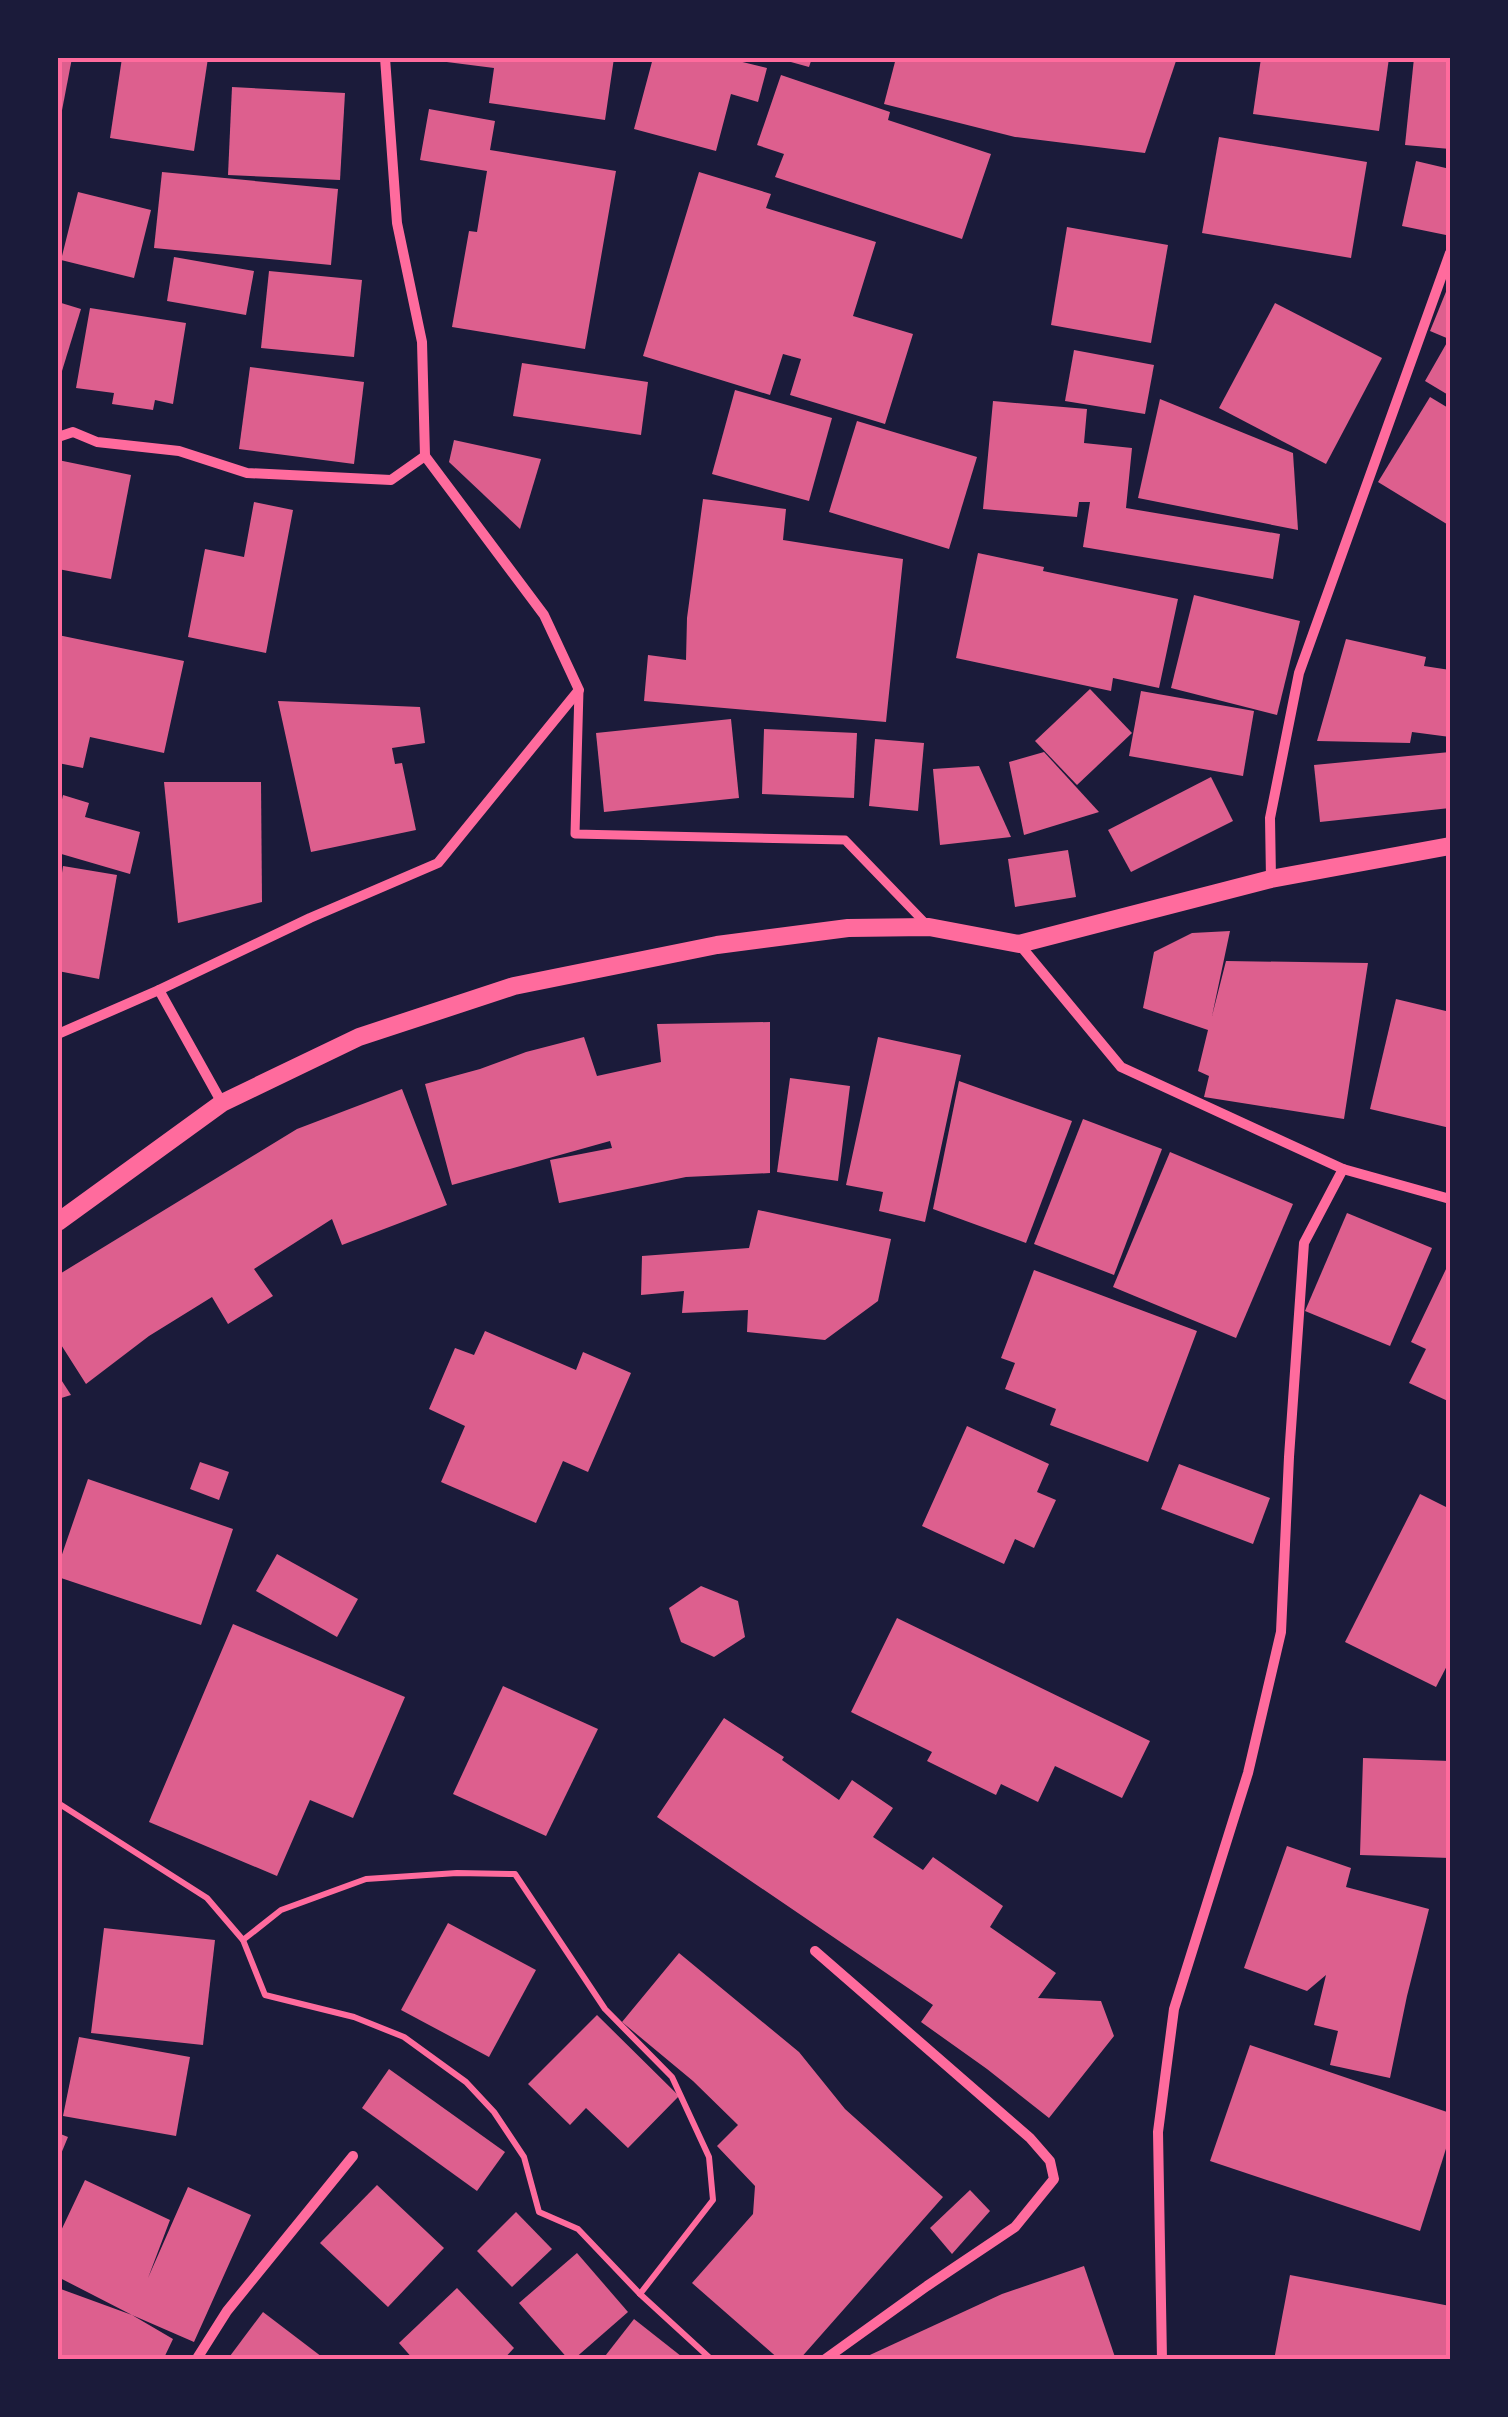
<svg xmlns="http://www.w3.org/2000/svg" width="1508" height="2417" font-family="'Archivo Narrow',sans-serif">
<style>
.building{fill:#dd5f8e}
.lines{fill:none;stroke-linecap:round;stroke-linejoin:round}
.path{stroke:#ff6b9d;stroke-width:6}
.pedestrian{stroke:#ff6b9d;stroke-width:9}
.minor{stroke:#ff6b9d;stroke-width:10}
.tertiary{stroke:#ff6b9d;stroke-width:18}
.neatline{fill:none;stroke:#ff6b9d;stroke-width:4}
</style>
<rect width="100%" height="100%" fill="#1b1b3a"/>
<g class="building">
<path d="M58 58H72L59 126H58Z"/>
<path d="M122 58H208L194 151 110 138Z"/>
<path d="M431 58H614L605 120 489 103 494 68 431 60Z"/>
<path d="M653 58H726L767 68 758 102 731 94 716 151 634 129Z"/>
<path d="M896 58H1177L1145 153 1015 137 884 104Z"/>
<path d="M1261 58H1389L1379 131 1253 114Z"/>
<path d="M1414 58H1450V149L1405 145Z"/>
<path d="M780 59V58H812L809 67Z"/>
<path d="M781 75 890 112 888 120 991 154 962 239 775 177 784 154 757 145Z"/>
<path d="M232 87 345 93 340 180 228 175Z"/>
<path d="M429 109 495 121 490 150 616 171 585 349 452 327 469 231 477 232 487 171 420 160Z"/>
<path d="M1219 137 1367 162 1351 258 1202 233Z"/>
<path d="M1416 161 1450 169V211L1446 235 1402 226Z"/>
<path d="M162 172 338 189 331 265 154 248Z"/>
<path d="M699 172 771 194 766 208 876 242 853 316 913 334 885 424 790 395 801 359 783 354 770 395 643 356Z"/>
<path d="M78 192 151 210 134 278 61 260Z"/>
<path d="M1067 227 1168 245 1151 343 1051 325Z"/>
<path d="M174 257 254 271 246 315 167 301Z"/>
<path d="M269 271 362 280 354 357 261 348Z"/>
<path d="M1450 282V396L1425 381 1449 339 1430 331Z"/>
<path d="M58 302 81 309 58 384Z"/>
<path d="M1275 303 1382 358 1326 464 1219 408Z"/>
<path d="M90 308 186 323 173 404 155 400 153 410 112 404 114 393 76 388Z"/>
<path d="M1074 350 1154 365 1145 414 1065 401Z"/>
<path d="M522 363 648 382 641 435 513 416Z"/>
<path d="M250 367 364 382 354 464 239 449Z"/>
<path d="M735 390 832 418 809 501 712 474Z"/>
<path d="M1430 397 1450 409V526L1378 482Z"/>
<path d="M1160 399 1293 453 1298 530 1138 498Z"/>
<path d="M993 401 1087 409 1084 443 1132 448 1126 508 1280 534 1273 579 1083 547 1090 502H1079L1077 517 983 509Z"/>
<path d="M857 421 977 457 949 549 829 512Z"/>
<path d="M454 440 541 459 520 529 449 462Z"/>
<path d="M58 460 131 475 111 579 58 569Z"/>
<path d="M703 499 786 509 783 540 903 559 886 722 644 701 648 655 686 660 687 618Z"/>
<path d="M254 502 293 510 266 653 188 637 205 549 244 557Z"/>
<path d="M978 553 1044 567 1043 571 1178 599 1159 688 1113 678 1111 691 956 658Z"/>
<path d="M1194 595 1300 621 1277 715 1171 688Z"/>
<path d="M58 635 184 661 164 753 90 737 83 768 58 763Z"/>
<path d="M1346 639 1426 657 1424 666 1450 670V737L1412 732 1410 743 1317 741Z"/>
<path d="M1090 689 1132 733 1077 785 1035 741Z"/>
<path d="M1141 691 1254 711 1243 776 1129 756Z"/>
<path d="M278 701 420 707 425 743 392 748 395 764 402 763 416 830 311 852Z"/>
<path d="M731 719 739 798 604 812 596 733Z"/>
<path d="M764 729 857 733 854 798 762 794Z"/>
<path d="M875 739 924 743 918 811 869 806Z"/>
<path d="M1044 752 1099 812 1024 835 1009 762Z"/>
<path d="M1450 752V808L1320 822 1314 765Z"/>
<path d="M979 766 1011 837 940 845 933 769Z"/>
<path d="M1211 777 1233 821 1131 872 1108 830Z"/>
<path d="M164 782H261L262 902 178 923Z"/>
<path d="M63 795 89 803 85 817 140 832 130 874 58 853V817Z"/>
<path d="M1068 850 1076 897 1015 907 1008 859Z"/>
<path d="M63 866 117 875 99 979 58 971V901Z"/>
<path d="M1230 931 1212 1016 1226 961 1368 963 1344 1119 1204 1097 1209 1076 1198 1071 1208 1030 1143 1008 1154 952 1192 933Z"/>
<path d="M1396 999 1450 1012V1128L1370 1109Z"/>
<path d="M770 1022V1173L686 1177 559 1203 550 1160 612 1148 610 1141 452 1185 425 1084 480 1069 526 1052 584 1037 597 1076 661 1062 657 1024Z"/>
<path d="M878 1037 961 1055 925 1222 879 1211 883 1192 846 1185Z"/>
<path d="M790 1078 850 1086 838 1181 777 1172Z"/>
<path d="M959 1081 1072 1121 1026 1243 933 1209Z"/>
<path d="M402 1089 447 1205 342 1245 332 1219 254 1269 273 1296 228 1324 212 1297 149 1336 86 1384 58 1340V1275L297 1129Z"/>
<path d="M1083 1119 1162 1149 1114 1275 1034 1244Z"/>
<path d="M1170 1152 1293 1204 1236 1338 1113 1287Z"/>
<path d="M758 1210 891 1239 878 1301 825 1340 747 1332 748 1310 682 1313 684 1291 641 1295 642 1256 749 1248Z"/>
<path d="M1347 1213 1432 1248 1390 1346 1305 1311Z"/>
<path d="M1447 1267 1450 1269V1402L1409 1383 1426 1349 1411 1342Z"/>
<path d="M1034 1270 1197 1331 1148 1462 1050 1425 1056 1409 1005 1389 1015 1363 1001 1358Z"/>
<path d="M485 1331 576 1370 583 1352 631 1373 588 1472 563 1461 536 1523 441 1482 465 1426 429 1409 455 1348 474 1355Z"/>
<path d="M58 1375 71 1395 58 1399Z"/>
<path d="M967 1426 1049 1464 1037 1492 1056 1500 1034 1548 1015 1539 1004 1564 922 1526Z"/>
<path d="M200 1462 229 1472 219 1500 190 1489Z"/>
<path d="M1179 1464 1270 1498 1253 1544 1161 1509Z"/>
<path d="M88 1479 233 1529 201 1625 58 1577V1566Z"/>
<path d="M1420 1494 1450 1509V1660L1436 1687 1345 1642Z"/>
<path d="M277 1554 358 1599 337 1637 256 1591Z"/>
<path d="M701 1586 738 1601 745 1637 714 1657 681 1642 669 1608Z"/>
<path d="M897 1618 1150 1741 1122 1798 1055 1766 1038 1802 1001 1784 996 1795 927 1761 932 1752 851 1712Z"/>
<path d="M233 1624 405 1697 353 1818 310 1800 277 1876 149 1822Z"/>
<path d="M503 1686 598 1729 546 1836 453 1794Z"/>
<path d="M724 1718 784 1757 782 1760 839 1800 852 1780 893 1808 873 1837 923 1870 933 1857 1003 1906 990 1927 1056 1973 1038 1998 1101 2001 1114 2036 1049 2118 987 2069 921 2022 933 2005 657 1817Z"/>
<path d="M1363 1758 1450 1761V1858L1360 1855Z"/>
<path d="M1287 1846 1351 1868 1346 1887 1429 1909 1407 1996 1390 2078 1330 2065 1338 2031 1314 2025 1326 1975 1307 1991 1244 1968Z"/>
<path d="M448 1923 536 1970 489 2057 401 2010Z"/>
<path d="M104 1928 215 1940 203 2045 91 2033Z"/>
<path d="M679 1953 799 2052 845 2109 943 2197 799 2360H780L692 2283 753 2214 755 2186 717 2146 738 2125 693 2081 622 2022Z"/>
<path d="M597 2015 679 2096 628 2148 586 2108 570 2125 528 2084Z"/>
<path d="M79 2037 190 2057 176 2136 63 2116Z"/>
<path d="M1250 2045 1450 2113V2136L1420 2231 1210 2161Z"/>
<path d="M389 2069 505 2152 477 2191 362 2108Z"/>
<path d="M58 2133 68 2137 58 2161Z"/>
<path d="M85 2180 170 2220 148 2278 188 2187 251 2215 194 2342 132 2315 173 2339 163 2360H58V2288L132 2315 58 2277V2237Z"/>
<path d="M377 2185 444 2248 388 2307 320 2243Z"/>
<path d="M970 2190 990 2211 952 2254 930 2228Z"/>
<path d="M516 2212 552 2249 512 2287 477 2251Z"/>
<path d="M577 2253 628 2312 573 2360H569L519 2303Z"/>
<path d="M1084 2266 1116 2360H859L1002 2294Z"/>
<path d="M1290 2275 1450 2306V2360H1274Z"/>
<path d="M457 2288 514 2348 503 2360H414L399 2343Z"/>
<path d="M263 2312 326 2360H227Z"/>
<path d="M634 2319 686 2360H602Z"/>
</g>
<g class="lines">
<g class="path">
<path d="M58 1803 207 1898 243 1940 265 1995 354 2017 404 2037 466 2082 494 2112 524 2157 539 2212 578 2229 640 2294 712 2360"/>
<path d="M243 1940 281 1910 366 1879 457 1873 515 1874 605 2009 672 2077 709 2157 713 2200 640 2294"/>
</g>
<path class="pedestrian" d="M579 690 575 834 845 840 927 925"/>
<g class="minor">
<path d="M58 437 73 432 97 442 179 451 247 473 391 480 425 456"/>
<path d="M1271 879 1270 818 1299 673 1450 253"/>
<path d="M1019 944 1121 1067 1343 1169 1450 1199"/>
<path d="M58 1034 159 990"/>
<path d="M222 1103 159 990 310 918 438 863 579 690 544 615 425 456 422 342 397 223 385 58"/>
<path d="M815 1951 1030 2138 1050 2161 1054 2179 1015 2227 927 2286 824 2360"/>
<path d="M196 2360 227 2311 353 2156"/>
<path d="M1162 2360 1158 2132 1174 2009 1248 1773 1281 1632 1289 1457 1304 1243 1343 1169"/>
</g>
<path class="tertiary" d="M58 1222 222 1103 359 1037 514 986 717 945 848 928 929 927 1019 944 1271 879 1450 846"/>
</g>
<rect width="1508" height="2417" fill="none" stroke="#1b1b3a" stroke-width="120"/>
<rect x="60" y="60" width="1388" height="2297" class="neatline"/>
</svg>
